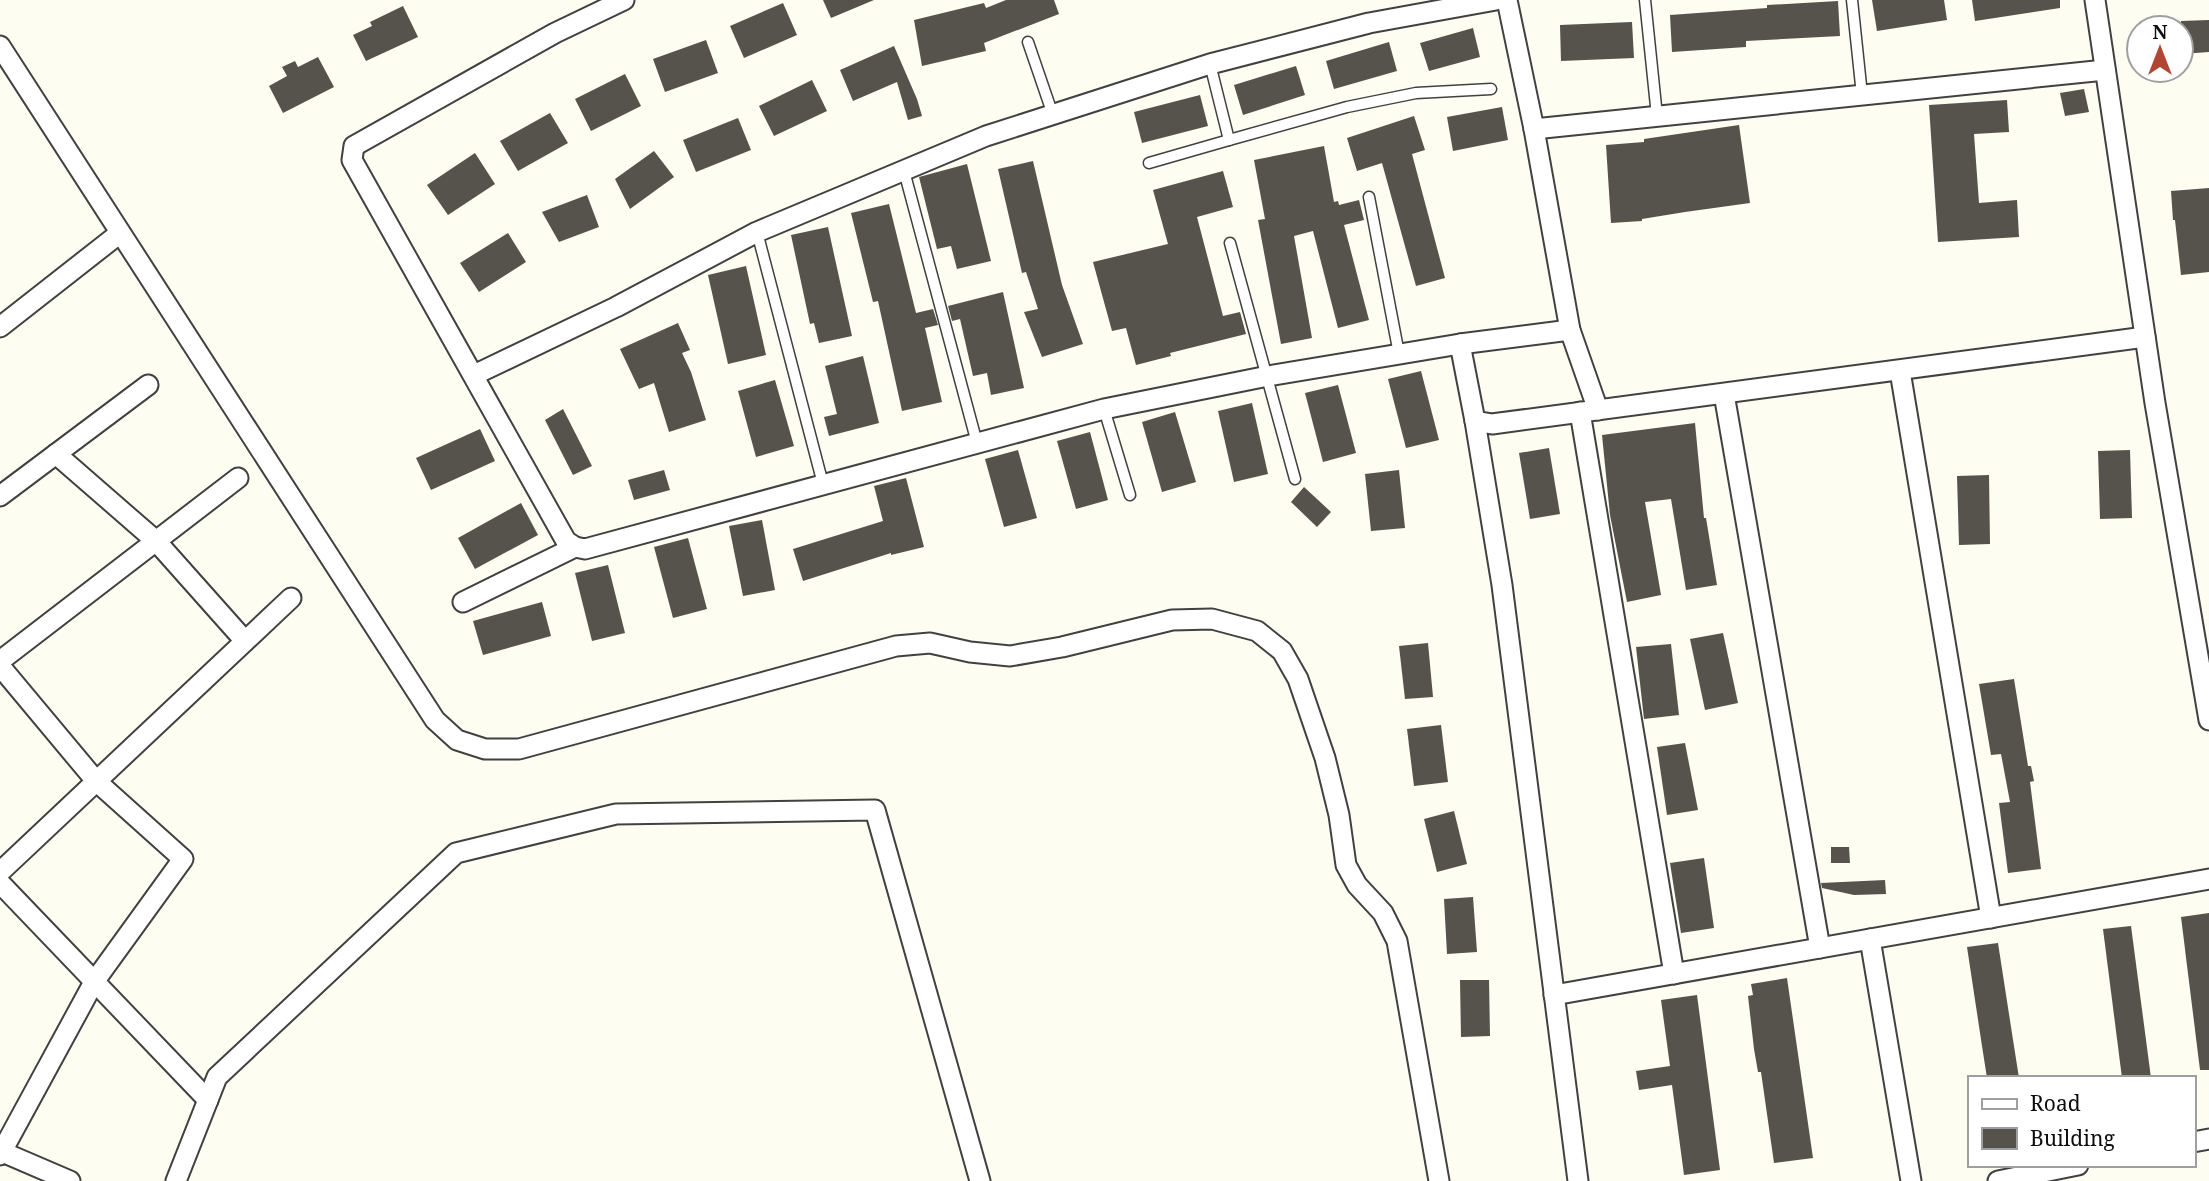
<svg xmlns="http://www.w3.org/2000/svg" width="2209" height="1181" font-family="'Noto Serif',serif">
<style>
.building{fill:#56524c}
.lines{fill:none;stroke-linecap:round;stroke-linejoin:round}
.lane-casing{stroke:#414141;stroke-width:13}
.street-casing{stroke:#414141;stroke-width:23}
.lane{stroke:#fff;stroke-width:10}
.street{stroke:#fff;stroke-width:19}
</style>
<rect width="100%" height="100%" fill="#fdfdf1"/>
<g class="building">
<path d="M823 0H874L831 18Z"/>
<path d="M1006 0H1054L1059 14 984 43 986 51 922 66 914 20 984 3 986 8Z"/>
<path d="M1872 0H1944L1947 20 1877 31Z"/>
<path d="M1972 0H2060V8L1975 21Z"/>
<path d="M1838 1 1840 36 1746 41V47L1672 52 1670 15 1767 8V5Z"/>
<path d="M783 3 797 35 744 58 730 26Z"/>
<path d="M403 6 418 37 366 61 353 35 372 26 370 22Z"/>
<path d="M2209 20V52L2181 54V21Z"/>
<path d="M1632 22 1634 58 1561 61 1560 25Z"/>
<path d="M1473 28 1480 57 1429 71 1420 43Z"/>
<path d="M706 40 718 73 665 92 653 59Z"/>
<path d="M1389 42 1397 71 1334 89 1326 61Z"/>
<path d="M894 46 917 99 922 116 908 120 897 82 853 101 840 70Z"/>
<path d="M318 57 334 87 283 113 269 86 287 76 282 67 295 61 298 67Z"/>
<path d="M1296 66 1305 95 1243 115 1234 85Z"/>
<path d="M625 74 641 106 591 131 575 99Z"/>
<path d="M812 80 827 111 774 136 759 106Z"/>
<path d="M2084 89 2089 112 2065 116 2060 93Z"/>
<path d="M1200 95 1208 126 1142 143 1134 112Z"/>
<path d="M2007 100 2009 132 1974 134 1979 203 2017 200 2019 237 1938 242 1929 105Z"/>
<path d="M1502 107 1508 140 1453 151 1447 117Z"/>
<path d="M550 113 568 143 518 171 500 141Z"/>
<path d="M1414 116 1425 150 1412 154 1445 278 1416 286 1382 163 1357 171 1347 138Z"/>
<path d="M738 118 751 150 696 172 683 140Z"/>
<path d="M1739 125 1750 203 1685 212 1642 219V221L1611 223 1606 145 1644 142V139Z"/>
<path d="M1324 146 1334 202 1338 201 1339 205 1359 200 1364 220 1344 225 1369 320 1338 328 1313 231 1294 236 1312 338 1281 344 1258 220 1265 219 1254 160Z"/>
<path d="M654 151 674 177 630 209 615 179Z"/>
<path d="M475 153 495 184 448 215 427 185Z"/>
<path d="M1033 161 1062 285 1083 344 1042 357 1024 312 1038 309 1026 272 1022 273 998 169Z"/>
<path d="M967 164 991 261 957 269 951 246 937 249 919 177Z"/>
<path d="M1223 171 1233 207 1197 217 1223 316 1240 312 1246 334 1170 353 1171 356 1136 365 1126 328 1112 331 1093 262 1168 244 1153 190Z"/>
<path d="M2209 188V272L2181 275 2175 220H2173L2171 191Z"/>
<path d="M587 195 599 227 559 242 542 212Z"/>
<path d="M889 204 916 313 933 309 938 325 925 328 942 402 902 411 878 301 873 302 851 213Z"/>
<path d="M828 227 852 336 819 343 814 323 810 324 791 235Z"/>
<path d="M508 233 526 262 479 292 460 263Z"/>
<path d="M746 266 766 355 728 364 708 275Z"/>
<path d="M1003 292 1024 388 991 395 987 373 973 376 960 319 952 321 948 306Z"/>
<path d="M678 323 690 350 682 353 691 372 706 420 669 432 654 383 639 389 620 349Z"/>
<path d="M863 356 879 423 829 436 824 417 837 414 825 366Z"/>
<path d="M1421 371 1439 440 1406 448 1388 379Z"/>
<path d="M775 380 794 446 756 457 738 391Z"/>
<path d="M1338 385 1356 453 1323 462 1305 393Z"/>
<path d="M1252 403 1268 474 1234 482 1218 411Z"/>
<path d="M563 409 592 466 573 475 545 420Z"/>
<path d="M1175 412 1196 482 1162 492 1142 422Z"/>
<path d="M1695 423 1704 518H1706L1717 585 1686 590 1671 499 1645 502 1661 595 1627 602 1610 515 1602 435Z"/>
<path d="M480 429 495 461 431 490 416 458Z"/>
<path d="M1090 432 1108 500 1076 509 1057 441Z"/>
<path d="M1549 448 1560 514 1530 519 1519 453Z"/>
<path d="M1018 450 1037 518 1004 527 985 459Z"/>
<path d="M2130 450 2132 518 2100 519 2098 451Z"/>
<path d="M664 470 670 490 634 500 628 480Z"/>
<path d="M1399 470 1405 528 1371 531 1365 474Z"/>
<path d="M1989 475 1990 544 1959 545 1957 476Z"/>
<path d="M906 478 924 547 891 555V553L803 581 793 549 883 521 874 486Z"/>
<path d="M1304 487 1331 512 1317 527 1291 502Z"/>
<path d="M521 503 538 535 475 569 458 538Z"/>
<path d="M762 520 775 590 743 596 729 526Z"/>
<path d="M688 538 707 609 673 618 654 547Z"/>
<path d="M608 565 625 633 592 641 575 573Z"/>
<path d="M542 602 551 636 483 655 473 621Z"/>
<path d="M1723 633 1738 703 1705 710 1690 639Z"/>
<path d="M1428 643 1433 697 1405 699 1399 646Z"/>
<path d="M1671 644 1679 715 1644 719 1636 647Z"/>
<path d="M2014 679 2028 766H2031L2034 781 2030 782 2041 869 2008 873 1999 803 2010 802 2001 754 1991 755 1979 684Z"/>
<path d="M1441 725 1448 782 1414 786 1407 729Z"/>
<path d="M1685 743 1698 810 1667 815 1657 747Z"/>
<path d="M1454 811 1467 864 1437 872 1424 819Z"/>
<path d="M1831 847H1849L1850 863H1831Z"/>
<path d="M1704 858 1714 928 1681 933 1670 863Z"/>
<path d="M1885 880 1886 894 1854 895 1822 888 1821 883Z"/>
<path d="M1473 897 1477 952 1447 954 1444 899Z"/>
<path d="M2209 913V1070H2200L2181 917Z"/>
<path d="M2131 926 2151 1078H2122L2103 929Z"/>
<path d="M1998 943 2011 1027 2019 1078H1987L1982 1046 1967 947Z"/>
<path d="M1787 978 1813 1158 1774 1163 1761 1072H1758L1754 1049 1748 996 1753 995 1751 984Z"/>
<path d="M1460 980H1489L1490 1036 1461 1037Z"/>
<path d="M1697 995 1720 1170 1684 1175 1672 1085 1639 1090 1636 1071 1670 1066 1661 1000Z"/>
</g>
<g class="lines">
<g class="lane-casing">
<g id="lane">
<path d="M1645 0 1657 116"/>
<path d="M1852 0 1862 95"/>
<path d="M1028 42 1053 115"/>
<path d="M1229 140 1347 107 1416 93 1491 89"/>
<path d="M1149 163 1229 140 1210 64"/>
<path d="M904 171 977 443"/>
<path d="M1369 197 1399 354"/>
<path d="M757 232 823 484"/>
<path d="M1230 243 1295 479"/>
<path d="M1104 409 1130 495"/>
</g>
</g>
<g class="street-casing">
<g id="street">
<path d="M624 0 555 33 354 146 352 160 566 541 575 547 585 549 1104 409 1268 376 1460 344 1570 330"/>
<path d="M1507 0 1534 129 2105 70"/>
<path d="M2095 0 2155 403 2209 720"/>
<path d="M0 46 435 720 457 740 485 749H519L896 646 930 643 970 652 1010 656 1062 647 1172 620 1212 619 1257 631 1282 651 1298 679 1325 758 1339 815 1346 865 1357 885 1383 913 1397 941 1439 1181"/>
<path d="M1534 129 1570 330 1598 410"/>
<path d="M0 327 120 233"/>
<path d="M1460 344 1475 421 1492 424 2145 337"/>
<path d="M1900 371 1991 918"/>
<path d="M474 375 616 307 757 232 986 136 1210 64 1369 23 1496 0"/>
<path d="M1724 394 1820 948"/>
<path d="M1580 412 1674 974"/>
<path d="M1475 421 1502 585 1578 1181"/>
<path d="M56 454 156 541 245 641"/>
<path d="M0 496 148 385"/>
<path d="M463 602 575 547"/>
<path d="M0 661 238 478"/>
<path d="M0 666 96 781 183 859 94 982 0 1155"/>
<path d="M0 872 291 598"/>
<path d="M0 883 208 1100"/>
<path d="M1870 939 1911 1181"/>
<path d="M1554 995 2209 879"/>
<path d="M2193 1142 2209 1139"/>
<path d="M0 1151 70 1181"/>
<path d="M176 1181 217 1077 456 853 616 814 875 810 980 1181"/>
<path d="M1998 1181 2078 1165"/>
</g>
</g>
<use href="#lane" class="lane"/>
<use href="#street" class="street"/>
</g>
<rect x="1968" y="1076" width="228" height="91" fill="#ffffff" stroke="#9f9f9f" stroke-width="2"/>
<rect x="1982" y="1099" width="35" height="10" fill="#ffffff" stroke="#9f9f9f" stroke-width="2"/>
<text x="2030" y="1111" font-size="21" fill="#0e0e0e">Road</text>
<rect x="1982" y="1128" width="35" height="21" fill="#56524c" stroke="#9f9f9f" stroke-width="2"/>
<text x="2030" y="1146" font-size="21" fill="#0e0e0e">Building</text>
<g transform="translate(2160 49)"><circle r="33" fill="#ffffff" stroke="#9f9f9f" stroke-width="2"/>
<path d="M0-5L12 26L0 18L-12 26Z" fill="#b04735"/>
<text y="-10" font-size="19" font-weight="bold" text-anchor="middle" fill="#0e0e0e">N</text>
</g>
</svg>
